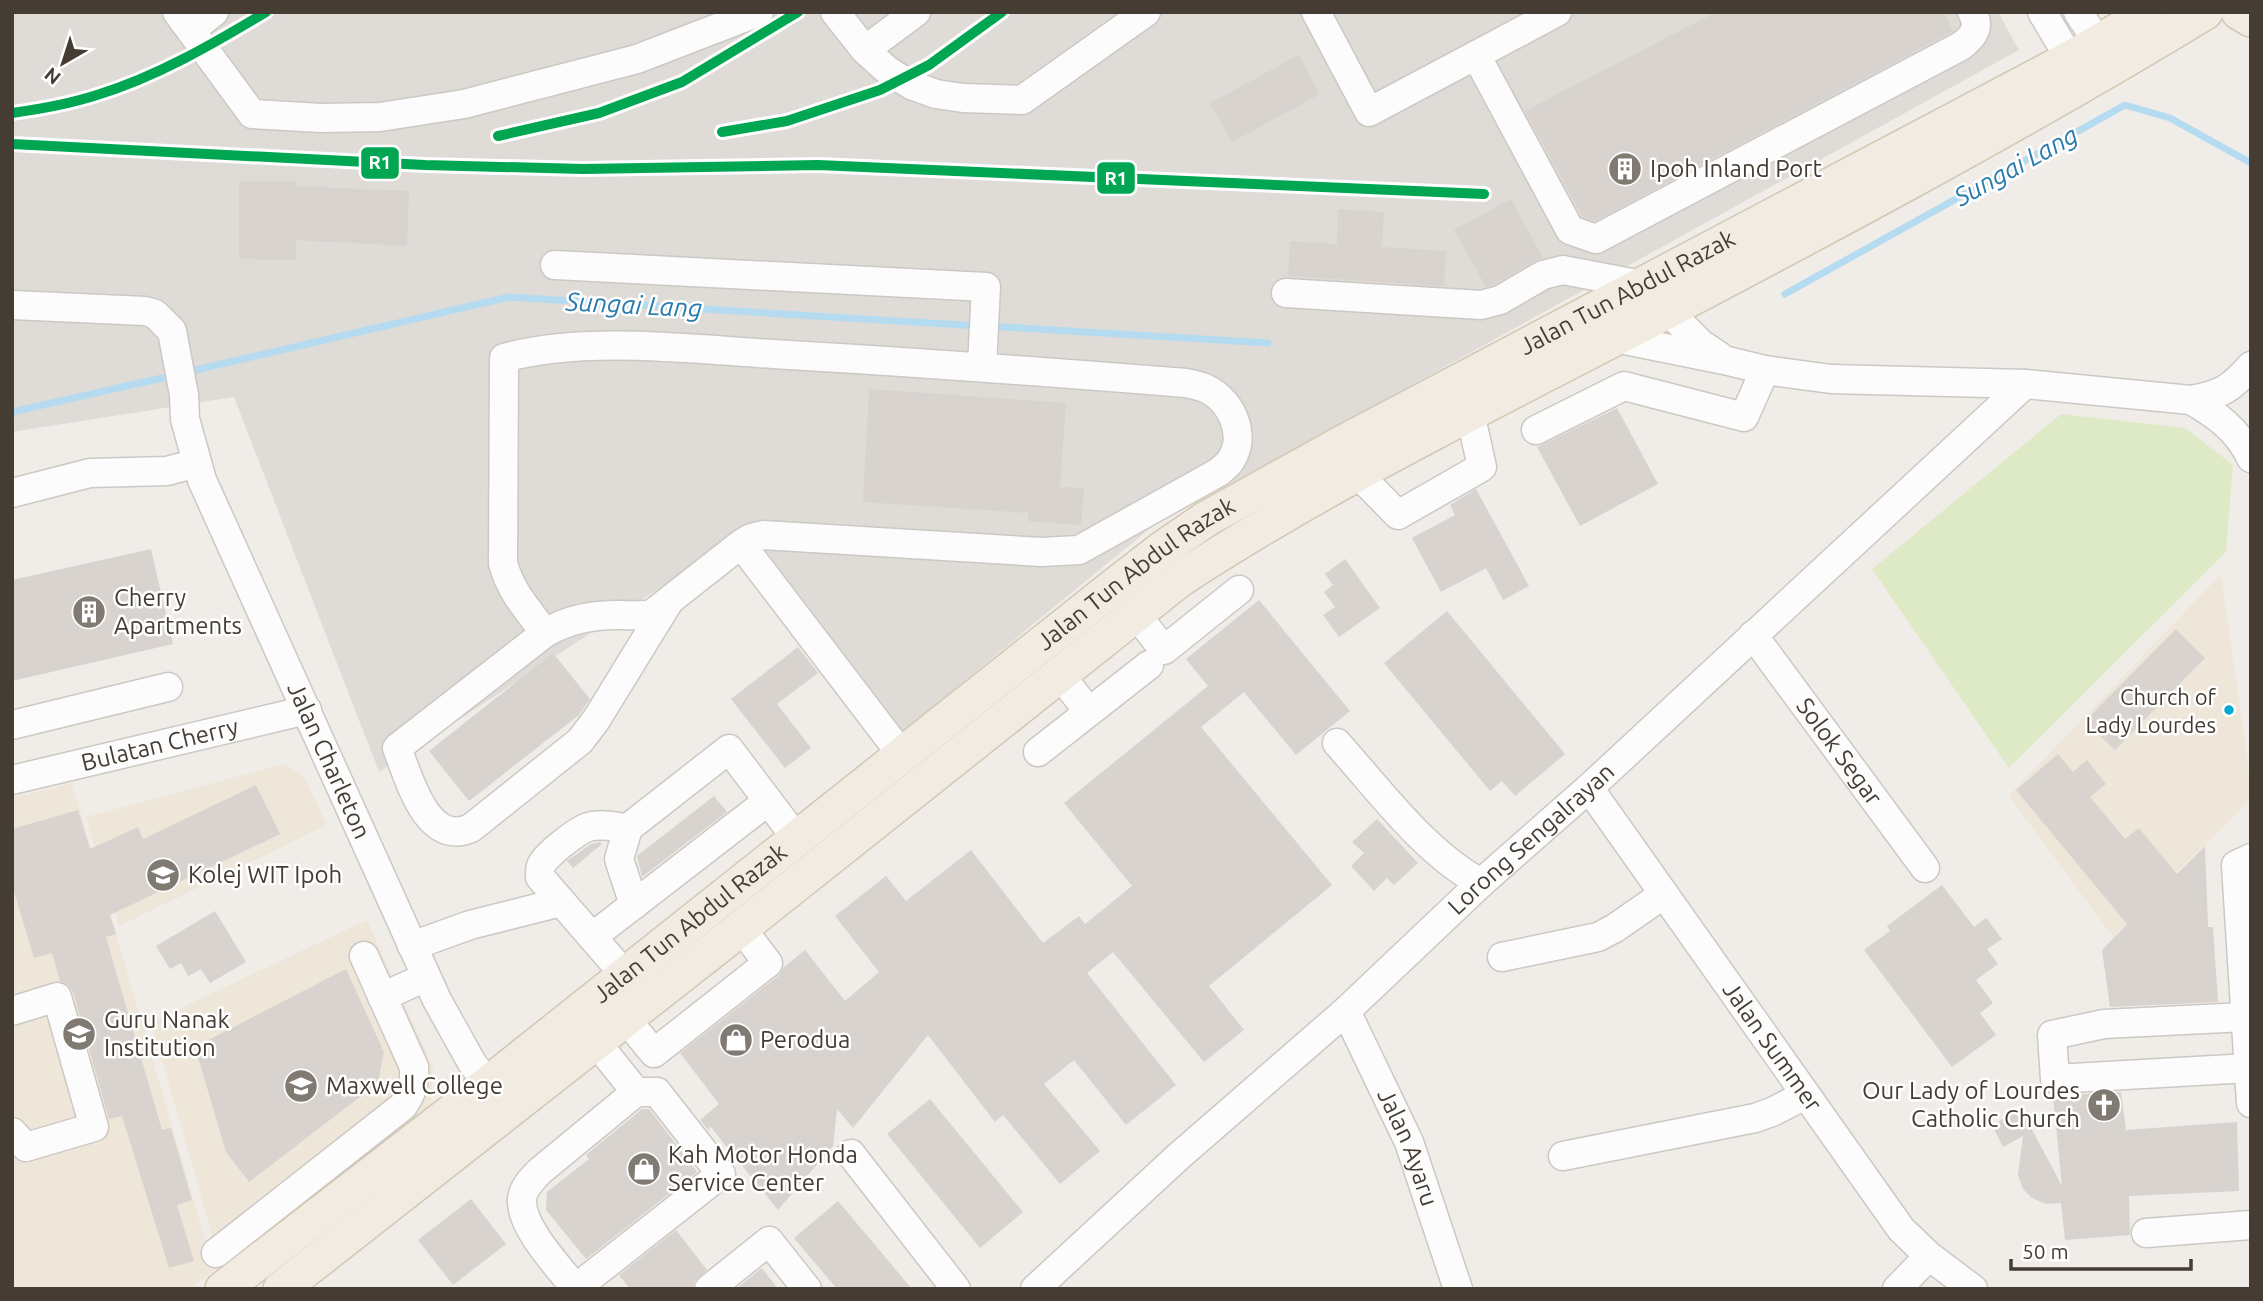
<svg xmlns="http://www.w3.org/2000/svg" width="2263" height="1301" font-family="Ubuntu,sans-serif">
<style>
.industrial{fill:#dfdbd6}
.education{fill:#eee6d9}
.green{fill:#deeac6}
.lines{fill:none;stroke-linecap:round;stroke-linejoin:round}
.stream{stroke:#b5dbf0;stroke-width:7}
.building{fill:#d8d3cf}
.minor-casing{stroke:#ccc8c4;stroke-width:31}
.major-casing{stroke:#d2c7b4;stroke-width:38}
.minor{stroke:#fdfcfc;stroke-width:28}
.major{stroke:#f1ebe2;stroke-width:35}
.rail-1-casing{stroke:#fff;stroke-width:16}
.rail-1{stroke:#00a651;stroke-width:10}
.bus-dot{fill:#00a9ce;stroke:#fff;stroke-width:2.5}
.labels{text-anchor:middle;stroke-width:5;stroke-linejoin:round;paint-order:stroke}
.bus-label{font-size:22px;fill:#453d33;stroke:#fff;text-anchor:end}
.poi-label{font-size:24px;fill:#453d33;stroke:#fff;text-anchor:start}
.street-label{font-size:24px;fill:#453d33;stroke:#fff}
.water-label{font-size:26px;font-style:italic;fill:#287bac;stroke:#fff}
.line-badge{stroke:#fff;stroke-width:2.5}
.badge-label{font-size:19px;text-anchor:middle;font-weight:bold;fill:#fff}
</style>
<rect width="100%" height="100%" fill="#f0ece8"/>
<path class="industrial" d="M12 12H1998L2019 50 1312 440 1159 521 903 731 749 529 379 772 234 397 12 432Z"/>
<g class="education">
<path d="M2221 574 2251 785V798L2113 937 2009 796Z"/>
<path d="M284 764 304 776 327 825 119 926 86 817Z"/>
<path d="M72 783 214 1270 189 1289H12V798Z"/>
<path d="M367 920 433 1067 431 1105 221 1266 151 1022Z"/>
</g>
<path class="green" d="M2061 414 2185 428 2233 465 2226 552 2009 768 1872 569Z"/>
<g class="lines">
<g class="stream">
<path d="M1785 294 2125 105 2170 118 2251 163"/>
<path d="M989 326 1268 343"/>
<path d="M187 372 509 297 978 326"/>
<path d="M12 412 175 375"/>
</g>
</g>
<g class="building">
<path d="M1716 12H1944L1953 31 1595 221 1582 216 1525 111Z"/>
<path d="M1299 55 1320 94 1232 142 1210 103Z"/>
<path d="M239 181H296V186L409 191 407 246 296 240V260L239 259Z"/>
<path d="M1511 199 1543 258 1535 261 1494 284 1486 287 1454 230Z"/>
<path d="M1338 209 1384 212 1382 247 1446 251 1444 286 1288 276 1290 241 1337 244Z"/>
<path d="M869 389 1066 403 1060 487 1084 488 1081 525 1028 521V513L863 502Z"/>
<path d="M1617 408 1658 484 1580 526 1537 447Z"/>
<path d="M1476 489 1529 586 1503 600 1486 568 1441 592 1412 538 1455 515 1450 505Z"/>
<path d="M151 549 173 644 12 681V580Z"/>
<path d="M1345 559 1380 608 1339 637 1323 615 1335 607 1324 592 1333 585 1325 574Z"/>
<path d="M1259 600 1350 711 1296 755 1244 692 1201 727 1332 885 1209 986 1244 1030 1204 1062 1113 952 1087 973 1176 1085 1126 1125 1074 1060 1044 1084 1100 1151 1060 1184 1003 1115 995 1122 928 1035 853 1128 837 1109 833 1146 778 1210 710 1126 709 1131 700 1120 719 1104 680 1053 778 976 784 967 805 950 845 1001 879 972 835 916 886 876 906 901 971 850 1043 943 1079 916 1085 924 1132 886 1064 803 1208 686 1186 659Z"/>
<path d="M1447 611 1565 754 1515 796 1502 781 1490 791 1384 663Z"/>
<path d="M2176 629 2205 658 2115 750 2085 721Z"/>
<path d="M798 647 818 673 777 704 811 748 785 768 731 699Z"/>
<path d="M553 653 590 699 579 715 469 801 429 751Z"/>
<path d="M2058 754 2073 772 2087 760 2106 784 2090 797 2125 839 2139 828 2177 874 2205 846 2208 927H2213L2218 1002 2110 1007 2102 950 2127 924 2016 790Z"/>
<path d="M256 785 280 834 110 915 116 934 106 937 162 1130 171 1128 192 1200 177 1205 194 1261 169 1268 122 1116 109 1119 73 992 68 985 60 981 52 953 34 958 12 885V829L78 810 90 849 138 827 143 839Z"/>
<path d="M714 796 727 812 642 877 637 856Z"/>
<path d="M1377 819 1418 863 1394 885 1387 878 1374 891 1351 866 1364 853 1352 842Z"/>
<path d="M600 842 602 844 573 868 567 861 591 844Z"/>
<path d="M1942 885 1974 927 1986 918 2002 939 1987 949 1998 964 1976 980 1993 1003 1980 1013 1996 1035 1952 1067 1864 950 1890 931 1887 926Z"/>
<path d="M215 911 246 962 210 983 201 969 188 976 181 963 170 969 156 946Z"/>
<path d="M346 969 384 1052 378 1083 249 1182 226 1152 195 1047Z"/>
<path d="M2121 1092 2126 1130 2237 1122 2239 1191 2129 1196 2130 1235 2065 1240 2061 1203 2046 1204 2032 1198 2023 1189 2018 1175 2023 1136 2003 1147 1992 1125 2021 1109 2062 1186 2053 1096Z"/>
<path d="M930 1099 1023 1212 980 1248 887 1134Z"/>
<path d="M642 1109H649L697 1172 586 1259 546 1210 547 1192 589 1159 586 1155Z"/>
<path d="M471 1199 506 1244 453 1285 418 1240Z"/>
<path d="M838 1201 912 1289H837L794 1238Z"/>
<path d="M676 1230 707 1270 694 1282 693 1289H630L619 1275Z"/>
<path d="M762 1268 778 1289H736Z"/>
</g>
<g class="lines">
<g class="minor-casing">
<g id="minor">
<path d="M177 12 252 114 321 118 380 117 464 104 637 59 759 12"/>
<path d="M835 12 865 50 887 70 911 85 936 94 963 98 1022 100 1146 12"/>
<path d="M1316 12 1369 112 1557 12"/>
<path d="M2042 12 2070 59 2088 72"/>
<path d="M2078 12 2099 44 2097 64"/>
<path d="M191 30 214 12"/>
<path d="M865 50 916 12"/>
<path d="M1476 55 1570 230 1596 239 1961 46C1973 37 1981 27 1972 12"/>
<path d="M555 265 986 287 982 366"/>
<path d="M1286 293 1481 305 1500 300 1543 275 1563 270 1642 285 1701 344 1719 356"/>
<path id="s1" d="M12 305 145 311 155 314 172 331 184 395 185 419 202 480 437 1000 472 1063 500 1100"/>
<path d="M1615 338 1724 360 1765 370 1831 379 2025 384 2191 400C2220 395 2231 389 2251 366"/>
<path d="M2191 400C2217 415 2238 430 2251 458"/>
<path d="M1536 430 1624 386 1744 417 1765 370"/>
<path d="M1357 473 1398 515 1482 467 1470 413"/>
<path d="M12 493 90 473 167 471 197 463"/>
<path d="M741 544 751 538 763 535 1041 552 1079 550 1219 472C1223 468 1228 465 1231 460 1248 434 1230 397 1202 387 1197 385 1191 384 1186 383 1048 372 911 362 773 354 690 349 584 336 504 358L503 563C510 591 528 610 545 633 569 619 592 615 619 615 631 615 640 616 652 614L741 544 902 755"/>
<path d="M1135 613 1164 650 1239 590"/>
<path d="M545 633 397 748C409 778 427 848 471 828L580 741 596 720 668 603"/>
<path id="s2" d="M1753 635 1925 868"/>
<path d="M1060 675 1089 712"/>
<path d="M12 725 168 687"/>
<path d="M1337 743C1380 791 1425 853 1481 883"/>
<path d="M1038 752 1149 665"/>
<path id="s3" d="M12 780 307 710"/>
<path id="s4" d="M1589 788 1901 1229 1929 1256 1973 1289"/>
<path d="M628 828 619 859 634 905"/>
<path d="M2251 858 2236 865 2251 1103"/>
<path d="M592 937 768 801"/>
<path d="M412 946 470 925 561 902"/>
<path d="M1502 957 1598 937 1615 928 1664 894"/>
<path d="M625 975 540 877C540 874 540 868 541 866 545 855 577 831 588 827 601 823 615 827 628 828L729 749 797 839"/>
<path d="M382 997 426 977"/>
<path d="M12 1011 57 997 94 1127 26 1147 12 1132"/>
<path id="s5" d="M1346 1011 1409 1142 1458 1289"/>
<path d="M2245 1017 2104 1024 2052 1035 2055 1079 2249 1068"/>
<path d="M625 1018 654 1053 768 963 741 928"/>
<path d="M851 1154 956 1289"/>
<path d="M1563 1156 1755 1118 1772 1112 1805 1095"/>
<path d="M2146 1233 2251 1225"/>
<path d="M216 1253 403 1106C412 1093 415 1083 414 1067L364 956"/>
<path d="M576 1288 721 1174 657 1092H636"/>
<path d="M576 1289C559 1267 520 1227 522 1199 523 1188 532 1179 540 1171L636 1092 596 1042"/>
<path d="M709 1289 769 1241 807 1289"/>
<path id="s6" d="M1035 1289 1179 1156 1346 1011 1481 883 1589 788 2025 384"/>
<path d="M1897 1289 1929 1256"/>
</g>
</g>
<g class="major-casing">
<g id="major">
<path d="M2239 12 2251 19"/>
<path id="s7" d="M223 1289 488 1084 1116 585 1161 550 1206 519 1341 444 2070 59 2150 12"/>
<path d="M281 1289 741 928 1180 579C1319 488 1469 414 1617 337 1816 233 2014 128 2205 12"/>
</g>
</g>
<use href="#minor" class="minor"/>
<use href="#major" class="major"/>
<g class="rail-1-casing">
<g id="rail-1">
<path d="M12 113C41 109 69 104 97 95 156 77 213 44 266 12"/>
<path d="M722 132 787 121 880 90 929 65 1002 12"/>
<path d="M498 136 599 113 682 82 798 12"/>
<path d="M12 144 425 165 583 169 818 165 1484 194"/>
</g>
</g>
<use href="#rail-1" class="rail-1"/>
</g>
<defs>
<g id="building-disc" transform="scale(1.75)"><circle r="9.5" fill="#817a72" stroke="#fff"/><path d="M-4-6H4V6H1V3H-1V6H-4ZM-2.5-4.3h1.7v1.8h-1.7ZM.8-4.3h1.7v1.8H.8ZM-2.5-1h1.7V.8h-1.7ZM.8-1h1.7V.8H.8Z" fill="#fff"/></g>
<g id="university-disc" transform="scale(1.75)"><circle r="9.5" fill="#817a72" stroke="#fff"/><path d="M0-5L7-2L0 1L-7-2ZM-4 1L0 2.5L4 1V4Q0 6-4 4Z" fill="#fff"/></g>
<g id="school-disc" transform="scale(1.75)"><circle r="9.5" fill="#817a72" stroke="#fff"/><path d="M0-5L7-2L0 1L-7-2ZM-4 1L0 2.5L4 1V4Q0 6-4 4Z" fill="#fff"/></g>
<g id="shop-disc" transform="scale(1.75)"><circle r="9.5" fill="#817a72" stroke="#fff"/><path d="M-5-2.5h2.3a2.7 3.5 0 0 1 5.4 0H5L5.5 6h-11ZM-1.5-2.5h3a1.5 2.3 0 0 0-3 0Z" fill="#fff"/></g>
<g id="church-disc" transform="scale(1.75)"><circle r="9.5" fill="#817a72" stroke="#fff"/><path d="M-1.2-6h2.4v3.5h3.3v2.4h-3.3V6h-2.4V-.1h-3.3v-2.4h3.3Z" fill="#fff"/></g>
</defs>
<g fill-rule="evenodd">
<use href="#building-disc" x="1625" y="169"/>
<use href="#building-disc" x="89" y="612"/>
<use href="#university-disc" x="163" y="875"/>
<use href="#school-disc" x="79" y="1034"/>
<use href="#shop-disc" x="736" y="1040"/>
<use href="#university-disc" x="301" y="1086"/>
<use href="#church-disc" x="2104" y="1105"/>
<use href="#shop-disc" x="644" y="1169"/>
</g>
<circle class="bus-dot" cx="2229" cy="710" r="6"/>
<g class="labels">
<g class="bus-label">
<text x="2216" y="705">Church of<tspan x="2216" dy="28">Lady Lourdes</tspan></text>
</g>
<g class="poi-label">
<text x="1650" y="177">Ipoh Inland Port</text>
<text x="114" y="606">Cherry<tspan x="114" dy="28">Apartments</tspan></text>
<text x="188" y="883">Kolej WIT Ipoh</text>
<text x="104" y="1028">Guru Nanak<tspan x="104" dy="28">Institution</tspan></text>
<text x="760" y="1048">Perodua</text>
<text x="326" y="1094">Maxwell College</text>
<text x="2080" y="1099" text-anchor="end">Our Lady of Lourdes<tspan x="2080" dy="28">Catholic Church</tspan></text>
<text x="668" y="1163">Kah Motor Honda<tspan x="668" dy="28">Service Center</tspan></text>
</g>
<g class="street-label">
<text dy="8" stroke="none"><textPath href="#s7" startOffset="1727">Jalan Tun Abdul Razak</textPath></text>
<text dy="8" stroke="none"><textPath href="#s7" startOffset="1160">Jalan Tun Abdul Razak</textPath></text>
<text dy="8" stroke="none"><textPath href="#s3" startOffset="152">Bulatan Cherry</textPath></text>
<text dy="8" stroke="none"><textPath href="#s2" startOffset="145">Solok Segar</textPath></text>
<text dy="8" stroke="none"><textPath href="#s1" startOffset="628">Jalan Charleton</textPath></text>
<text dy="8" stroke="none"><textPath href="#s6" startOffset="670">Lorong Sengalrayan</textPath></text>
<text dy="8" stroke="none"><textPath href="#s7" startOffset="593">Jalan Tun Abdul Razak</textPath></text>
<text dy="8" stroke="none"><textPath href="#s4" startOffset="317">Jalan Summer</textPath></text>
<text dy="8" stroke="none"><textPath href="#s5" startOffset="150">Jalan Ayaru</textPath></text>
</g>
<g class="water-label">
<text transform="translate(2016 166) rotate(-29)" y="9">Sungai Lang</text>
<text transform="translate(634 305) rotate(3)" y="9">Sungai Lang</text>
</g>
</g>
<g class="line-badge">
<rect x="360" y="146" width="40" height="34" rx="7" fill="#00a651"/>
<rect x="1096" y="161" width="40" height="34" rx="7" fill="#00a651"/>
</g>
<g class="badge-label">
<text x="380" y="169">R1</text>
<text x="1116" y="185">R1</text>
</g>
<rect width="2263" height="1301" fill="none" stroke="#453d33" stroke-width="28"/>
<g transform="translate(63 63) rotate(219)" stroke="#ffffff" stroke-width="5" paint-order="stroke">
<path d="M0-5L12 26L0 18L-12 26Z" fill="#453d33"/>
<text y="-10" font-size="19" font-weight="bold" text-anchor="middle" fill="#453d33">N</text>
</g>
<path d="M2011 1259v10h180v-10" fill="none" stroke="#453d33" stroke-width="3.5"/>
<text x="2022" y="1259" font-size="21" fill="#453d33" stroke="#ffffff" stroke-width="5" paint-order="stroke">50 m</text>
</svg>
